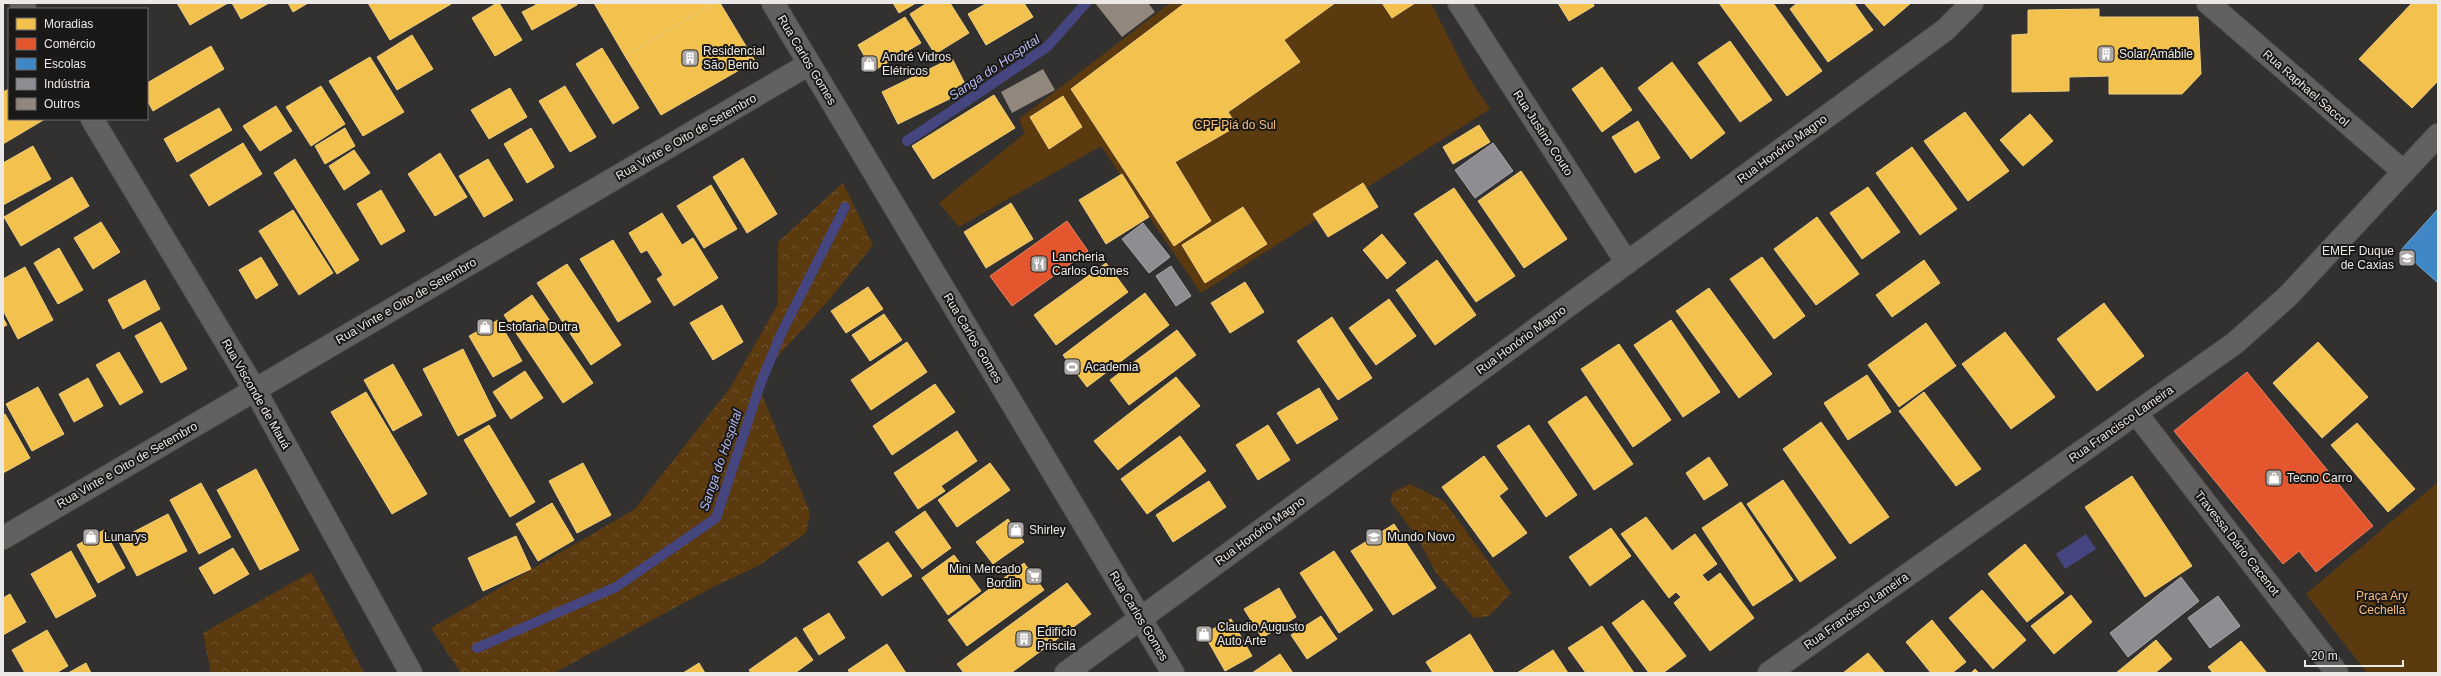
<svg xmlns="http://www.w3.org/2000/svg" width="2441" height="676" font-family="Arial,sans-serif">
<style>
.forest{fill:url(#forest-crowns)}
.park{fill:#5a3a0e}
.water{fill:#45457f}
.homes{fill:#f2c14e;stroke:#f0cd7c}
.shops{fill:#e4572e;stroke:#e68265}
.schools{fill:#3f88c5;stroke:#73a5cf}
.industry{fill:#8d8d92;stroke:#a9a8ab}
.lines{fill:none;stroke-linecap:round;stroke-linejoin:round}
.stream{stroke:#45457f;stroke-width:10}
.building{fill:#91877d}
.minor-casing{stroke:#514f4d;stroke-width:24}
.tertiary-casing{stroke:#514f4d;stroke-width:24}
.minor{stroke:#62615f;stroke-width:22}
.tertiary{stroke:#62615f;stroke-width:22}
.labels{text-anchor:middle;stroke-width:4;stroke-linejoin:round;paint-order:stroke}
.poi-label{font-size:12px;fill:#ebe8e6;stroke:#1b1917;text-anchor:start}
.street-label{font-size:12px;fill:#ebe8e6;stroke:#1b1917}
.park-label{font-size:12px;fill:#f9be7d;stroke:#1b1917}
.water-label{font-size:13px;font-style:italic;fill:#b4b9f1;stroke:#1b1917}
</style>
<defs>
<pattern id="forest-crowns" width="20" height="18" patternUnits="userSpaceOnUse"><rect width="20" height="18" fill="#5a3a0e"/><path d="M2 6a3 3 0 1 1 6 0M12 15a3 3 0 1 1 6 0" fill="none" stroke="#725631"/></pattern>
</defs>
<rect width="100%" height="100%" fill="#33312f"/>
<g class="forest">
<path d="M843 183 873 245 828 301 756 380 810 513 806 533 758 566 715 586 554 673H461L431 628 635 509 730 388 778 304V242Z"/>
<path d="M1410 484 1444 501 1511 593 1489 616 1474 618 1436 573 1417 537 1390 501 1393 492Z"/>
<path d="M311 572 364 673H211L203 633Z"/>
</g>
<g class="park">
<path d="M1170 3H1431L1469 78 1490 109 1201 293 1101 146 959 227 939 203 1025 133 1019 119Z"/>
<path d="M2438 482V673H2367L2306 594Z"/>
</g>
<path class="water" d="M2086 534 2096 549 2065 569 2056 554Z"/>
<g class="homes">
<path d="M177 3H228L190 25Z"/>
<path d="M232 3H269L241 19Z"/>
<path d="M288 3H308L293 12Z"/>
<path d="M368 3H451V4L390 40Z"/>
<path d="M497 3H499L522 40 495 56 472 18Z"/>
<path d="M535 3H577V5L532 30 522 12 536 5Z"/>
<path d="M594 3H714L625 56Z"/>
<path d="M714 3H720L755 61 661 115 625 56Z"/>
<path d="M893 3H916L899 13Z"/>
<path d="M927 3H950L969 33 935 54 910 14Z"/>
<path d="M987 3H1024L1033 17 986 45 968 14Z"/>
<path d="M1185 3H1335L1284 40 1300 62 1228 112 1237 126 1175 162 1211 221 1174 246 1071 89Z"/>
<path d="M1382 3H1415L1392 18Z"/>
<path d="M1558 3H1593L1594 6 1569 21Z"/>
<path d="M1719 3H1773L1822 71 1787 96Z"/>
<path d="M1797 3H1854L1873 30 1828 62 1790 9Z"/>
<path d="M1864 3H1911L1884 26Z"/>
<path d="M2412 3H2438V81L2412 108 2359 59Z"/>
<path d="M2099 9V17H2198L2201 74 2182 94H2109V76L2069 77V91L2012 92V35L2028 34V10Z"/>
<path d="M905 17 921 43 873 71 858 45Z"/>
<path d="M412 35 433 69 397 90 377 57Z"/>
<path d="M1730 41 1772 100 1740 122 1698 63Z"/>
<path d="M211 46 224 69 153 111 147 100V83Z"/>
<path d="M602 48 639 108 613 124 576 64Z"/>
<path d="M370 57 404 112 363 136 329 81Z"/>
<path d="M952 58 968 90 898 124 882 92Z"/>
<path d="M1672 62 1725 133 1691 159 1638 88Z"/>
<path d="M1602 67 1632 110 1602 132 1572 89Z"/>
<path d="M321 86 345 124 311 146 286 107Z"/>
<path d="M565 86 596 137 570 152 539 101Z"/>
<path d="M510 88 527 117 489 139 471 110Z"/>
<path d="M9 89V119H45L3 144V92Z"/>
<path d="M994 95 1015 128 933 179 912 146Z"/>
<path d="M1063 96 1082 127 1049 149 1030 117Z"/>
<path d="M276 106 292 131 260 151 243 126Z"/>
<path d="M219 108 232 130 177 162 164 139Z"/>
<path d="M1965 112 2009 171 1968 201 1924 141Z"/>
<path d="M2030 114 2053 141 2023 166 2000 140Z"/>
<path d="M1638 121 1660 158 1635 173 1612 137Z"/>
<path d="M1479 125 1490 142 1453 164 1443 147Z"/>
<path d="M345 128 355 146 325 164 315 146Z"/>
<path d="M531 128 554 167 527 183 504 144Z"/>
<path d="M243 143 262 174 209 206 190 175Z"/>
<path d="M33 146 51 179 3 205V163Z"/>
<path d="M1912 147 1957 209 1920 235 1876 173Z"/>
<path d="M354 150 370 173 344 190 329 166Z"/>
<path d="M440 153 467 197 435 216 408 174Z"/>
<path d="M743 158 777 214 747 233 713 177Z"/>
<path d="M295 159 359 260 337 274 274 173Z"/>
<path d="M488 159 513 200 484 217 459 176Z"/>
<path d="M1521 171 1567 239 1524 268 1478 201Z"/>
<path d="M1122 174 1149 217 1106 244 1079 200Z"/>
<path d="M72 177 89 206 21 246 4 217Z"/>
<path d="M1363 183 1378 207 1328 237 1313 214Z"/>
<path d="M711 185 737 229 704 248 677 206Z"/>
<path d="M1868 187 1900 232 1862 259 1830 213Z"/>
<path d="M1454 188 1515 276 1476 302 1414 214Z"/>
<path d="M381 190 405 231 381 245 357 204Z"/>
<path d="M1011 203 1033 239 986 268 964 232Z"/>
<path d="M1243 207 1267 244 1205 283 1182 245Z"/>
<path d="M293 210 333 273 299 295 259 231Z"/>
<path d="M662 213 682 245 693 238 718 278 674 306 657 279 663 275 647 250 641 253 629 233Z"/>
<path d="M1817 217 1859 274 1816 305 1774 249Z"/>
<path d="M101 222 120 252 93 269 74 238Z"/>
<path d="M1382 234 1406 263 1387 279 1363 250Z"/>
<path d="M613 240 651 302 618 322 580 259Z"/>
<path d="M59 248 83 290 58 304 34 263Z"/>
<path d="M261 257 278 285 256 299 239 270Z"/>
<path d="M1762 257 1805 316 1774 339 1730 279Z"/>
<path d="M1437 260 1476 315 1435 345 1396 290Z"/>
<path d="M1924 260 1940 283 1892 317 1876 295Z"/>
<path d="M1106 263 1128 292 1056 345 1034 315Z"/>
<path d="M567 264 621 345 591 365 537 283Z"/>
<path d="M25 267 53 320 18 339 3 310V279Z"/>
<path d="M145 280 160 309 123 329 108 300Z"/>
<path d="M1245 282 1264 312 1230 333 1211 303Z"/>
<path d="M868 287 883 309 846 333 831 311Z"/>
<path d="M1709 288 1772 374 1739 398 1676 311Z"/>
<path d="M1145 293 1169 325 1087 387 1063 355Z"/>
<path d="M532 295 593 383 563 403 504 315Z"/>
<path d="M1389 299 1416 336 1376 365 1349 328Z"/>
<path d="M2104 303 2144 356 2097 391 2057 339Z"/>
<path d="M722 305 743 342 713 360 690 323Z"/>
<path d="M884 314 902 340 870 361 852 335Z"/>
<path d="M1332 317 1372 378 1338 400 1297 341Z"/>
<path d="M3 318 7 325 3 327Z"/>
<path d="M498 320 522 361 493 377 469 336Z"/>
<path d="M1671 320 1720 392 1683 417 1634 345Z"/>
<path d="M161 322 187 369 161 383 135 336Z"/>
<path d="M1926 323 1956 366 1899 407 1868 365Z"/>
<path d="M1177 330 1196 355 1129 405 1110 380Z"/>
<path d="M2005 332 2055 397 2011 429 1962 364Z"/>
<path d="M907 342 927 372 871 410 851 380Z"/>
<path d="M2318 342 2368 397 2322 438 2273 383Z"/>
<path d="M1619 344 1671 420 1633 447 1581 369Z"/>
<path d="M463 349 496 416 458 436 423 369Z"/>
<path d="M119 352 143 392 120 405 96 365Z"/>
<path d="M393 364 422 415 393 431 364 380Z"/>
<path d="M525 371 543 398 511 419 493 392Z"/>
<path d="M1867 375 1891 412 1848 440 1824 403Z"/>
<path d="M1176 377 1200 406 1118 470 1094 441Z"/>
<path d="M88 378 103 406 74 422 59 394Z"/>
<path d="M935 384 955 412 892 455 873 426Z"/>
<path d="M38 387 64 434 32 451 6 404Z"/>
<path d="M1319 388 1338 419 1297 444 1277 413Z"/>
<path d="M366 392 427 494 392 514 331 412Z"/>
<path d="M1924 392 1981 469 1956 486 1899 411Z"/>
<path d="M1586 396 1633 464 1594 490 1548 422Z"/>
<path d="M5 414 30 458 3 473V415Z"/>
<path d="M1821 422 1889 517 1850 544 1783 449Z"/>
<path d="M2357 423 2415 489 2388 512 2331 445Z"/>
<path d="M489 425 535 502 510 517 464 440Z"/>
<path d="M1268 425 1290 460 1258 480 1236 445Z"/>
<path d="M1529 425 1577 495 1546 517 1497 446Z"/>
<path d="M957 431 977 461 941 486 945 491 918 509 894 473Z"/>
<path d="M1180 436 1206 471 1147 514 1121 479Z"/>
<path d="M1484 456 1508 489 1499 496 1527 533 1493 557 1442 487Z"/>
<path d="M1709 457 1728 485 1704 500 1686 473Z"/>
<path d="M583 463 611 515 577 533 549 481Z"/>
<path d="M990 463 1010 490 957 527 938 500Z"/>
<path d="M256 469 299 550 260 570 217 490Z"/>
<path d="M2132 476 2192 566 2145 597 2085 507Z"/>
<path d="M1783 480 1836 558 1800 582 1747 504Z"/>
<path d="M1209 481 1226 507 1173 542 1156 515Z"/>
<path d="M201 483 231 537 199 554 170 500Z"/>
<path d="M1741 502 1793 580 1753 606 1702 528Z"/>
<path d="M552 503 574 540 538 561 516 524Z"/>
<path d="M925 511 951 548 922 569 895 532Z"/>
<path d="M168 514 187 551 137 576 118 540Z"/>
<path d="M1646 517 1672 551 1695 534 1717 564 1702 575 1708 582 1720 573 1754 618 1710 651 1674 603 1681 597 1676 592 1669 598 1621 534Z"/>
<path d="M1008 519 1024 542 993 564 976 542Z"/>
<path d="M1394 524 1436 588 1393 615 1351 551Z"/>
<path d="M1611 528 1631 556 1590 586 1569 557Z"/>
<path d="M104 530 125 568 98 583 77 545Z"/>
<path d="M516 536 531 569 483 591 468 558Z"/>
<path d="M888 542 912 576 882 596 858 562Z"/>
<path d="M2025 544 2064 593 2027 622 1988 574Z"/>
<path d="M233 548 249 574 214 594 199 568Z"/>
<path d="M71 551 96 596 56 618 31 574Z"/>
<path d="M1334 551 1373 610 1339 633 1300 573Z"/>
<path d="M954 555 981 591 948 615 922 578Z"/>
<path d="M1024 563 1044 590 967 646 948 620Z"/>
<path d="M1067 583 1091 614 1011 673H964L957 664Z"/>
<path d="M1279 588 1296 617 1262 638 1244 609Z"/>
<path d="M1982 590 2026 640 1993 669 1949 618Z"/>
<path d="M10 594 26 622 3 635V598Z"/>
<path d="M2071 595 2092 622 2054 654 2031 626Z"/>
<path d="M1643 600 1686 656 1663 673H1649L1612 623Z"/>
<path d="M829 613 845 638 819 655 803 629Z"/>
<path d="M1321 616 1337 639 1307 659 1291 635Z"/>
<path d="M1231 619 1252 656 1225 671 1204 634Z"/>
<path d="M1932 620 1966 662 1952 673H1931L1906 642Z"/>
<path d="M1602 626 1634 673H1586L1568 648Z"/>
<path d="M47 630 68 666 56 673H25L12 650Z"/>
<path d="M1470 634 1494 673H1433L1426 662Z"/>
<path d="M796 637 813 660 795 673H751L749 670Z"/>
<path d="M2156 640 2172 659 2155 673H2116Z"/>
<path d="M2241 641 2267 673H2213L2208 667Z"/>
<path d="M887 644 906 673H850L848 670Z"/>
<path d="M1553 650 1568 673H1517Z"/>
<path d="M1868 653 1885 673H1843Z"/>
<path d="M1280 654 1293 673H1252Z"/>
<path d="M86 663 91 673H68Z"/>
<path d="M699 663 705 673H683Z"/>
<path d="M1975 669 1979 673H1971Z"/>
</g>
<g class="shops">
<path d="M1067 221 1088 251 1012 306 990 276Z"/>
<path d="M2247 372 2373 526 2316 572 2299 551 2283 564 2174 431Z"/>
</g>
<path class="schools" d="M2438 209V283L2401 250Z"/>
<g class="industry">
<path d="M1493 143 1513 171 1475 198 1455 170Z"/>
<path d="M1143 223 1170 257 1149 273 1122 239Z"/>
<path d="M1171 266 1191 296 1176 306 1156 276Z"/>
<path d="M2181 577 2199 601 2128 657 2110 633Z"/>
<path d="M2218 596 2240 626 2210 648 2188 618Z"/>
</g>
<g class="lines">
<g class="stream">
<path d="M907 141 1047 47 1086 3"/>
<path d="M477 648 616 587 716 518 761 382 781 334 845 207"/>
</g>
</g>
<g class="building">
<path d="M1095 3H1148L1155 12 1122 37Z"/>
<path d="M1043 69 1055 90 1012 113 1001 92Z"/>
</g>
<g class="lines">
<g class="minor-casing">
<g id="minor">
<path d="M21 3 25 9"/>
<path d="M1459 3 1627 263"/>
<path d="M2208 3 2404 172"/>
<path d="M92 119 255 390 411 673"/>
<path d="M2136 413 2337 673"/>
<path d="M3 538 809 64"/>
<path d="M1066 673 1945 30 1972 3"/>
<path d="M1769 673 2235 343 2288 296 2438 135"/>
</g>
</g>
<g class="tertiary-casing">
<path id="tertiary" d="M773 3 1173 673"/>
</g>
<use href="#minor" class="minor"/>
<use href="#tertiary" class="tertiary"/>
</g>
<defs>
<g id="building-square" transform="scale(0.9)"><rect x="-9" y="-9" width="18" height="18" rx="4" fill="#aba8a6" stroke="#1b1917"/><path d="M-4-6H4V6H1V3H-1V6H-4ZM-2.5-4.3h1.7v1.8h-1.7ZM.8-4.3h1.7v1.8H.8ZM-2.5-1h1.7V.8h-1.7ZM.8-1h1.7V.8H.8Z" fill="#fff"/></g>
<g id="shop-square" transform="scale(0.9)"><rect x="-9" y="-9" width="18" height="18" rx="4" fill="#aba8a6" stroke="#1b1917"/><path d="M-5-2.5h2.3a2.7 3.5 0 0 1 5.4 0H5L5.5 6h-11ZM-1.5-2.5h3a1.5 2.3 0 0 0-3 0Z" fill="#fff"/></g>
<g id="school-square" transform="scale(0.9)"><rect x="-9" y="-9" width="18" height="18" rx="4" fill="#aba8a6" stroke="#1b1917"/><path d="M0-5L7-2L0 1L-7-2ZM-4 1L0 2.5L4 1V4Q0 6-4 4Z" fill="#fff"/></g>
<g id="restaurant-square" transform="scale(0.9)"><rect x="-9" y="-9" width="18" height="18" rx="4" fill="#aba8a6" stroke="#1b1917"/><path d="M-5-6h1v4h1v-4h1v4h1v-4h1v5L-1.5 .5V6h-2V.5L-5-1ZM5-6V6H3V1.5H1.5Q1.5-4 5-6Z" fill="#fff"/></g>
<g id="stadium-square" transform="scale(0.9)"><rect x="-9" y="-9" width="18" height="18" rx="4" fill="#aba8a6" stroke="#1b1917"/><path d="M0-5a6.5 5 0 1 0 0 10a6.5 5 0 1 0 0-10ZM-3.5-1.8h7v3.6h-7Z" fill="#fff"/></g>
<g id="supermarket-square" transform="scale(0.9)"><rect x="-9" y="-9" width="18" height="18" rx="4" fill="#aba8a6" stroke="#1b1917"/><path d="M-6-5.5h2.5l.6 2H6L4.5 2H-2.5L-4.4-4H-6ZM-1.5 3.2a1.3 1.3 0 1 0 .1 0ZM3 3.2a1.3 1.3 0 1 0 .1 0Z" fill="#fff"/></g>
</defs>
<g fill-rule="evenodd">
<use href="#building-square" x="2106" y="54"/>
<use href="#building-square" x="690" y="58"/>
<use href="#shop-square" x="869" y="64"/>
<use href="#school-square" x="2407" y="258"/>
<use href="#restaurant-square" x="1039" y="264"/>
<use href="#shop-square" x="485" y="327"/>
<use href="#stadium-square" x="1072" y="367"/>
<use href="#shop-square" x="2274" y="478"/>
<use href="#shop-square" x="1016" y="530"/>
<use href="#shop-square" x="91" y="537"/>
<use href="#school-square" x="1374" y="537"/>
<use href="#supermarket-square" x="1034" y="576"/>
<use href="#shop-square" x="1204" y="634"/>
<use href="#building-square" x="1024" y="639"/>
</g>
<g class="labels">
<g class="poi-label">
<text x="703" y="55">Residencial<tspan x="703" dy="14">São Bento</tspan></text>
<text x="2119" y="58">Solar Amábile</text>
<text x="882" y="61">André Vidros<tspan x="882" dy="14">Elétricos</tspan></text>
<text x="2394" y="255" text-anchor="end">EMEF Duque<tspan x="2394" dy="14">de Caxias</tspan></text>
<text x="1052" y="261">Lancheria<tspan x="1052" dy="14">Carlos Gomes</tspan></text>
<text x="498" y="331">Estofaria Dutra</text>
<text x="1085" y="371">Academia</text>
<text x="2287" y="482">Tecno Carro</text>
<text x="1029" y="534">Shirley</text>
<text x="104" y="541">Lunarys</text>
<text x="1387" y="541">Mundo Novo</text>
<text x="1021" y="573" text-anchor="end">Mini Mercado<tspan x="1021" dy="14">Bordin</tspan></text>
<text x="1217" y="631">Claudio Augusto<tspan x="1217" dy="14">Auto Arte</tspan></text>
<text x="1037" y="636">Edifício<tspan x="1037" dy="14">Priscila</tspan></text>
</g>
<g class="street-label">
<text transform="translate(807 60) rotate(59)" y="4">Rua Carlos Gomes</text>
<text transform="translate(2306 88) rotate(41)" y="4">Rua Raphael Saccol</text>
<text transform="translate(1543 133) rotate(57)" y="4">Rua Justino Couto</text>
<text transform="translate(686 137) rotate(-30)" y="4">Rua Vinte e Oito de Setembro</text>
<text transform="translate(1782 149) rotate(-36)" y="4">Rua Honório Magno</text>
<text transform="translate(406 301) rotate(-30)" y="4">Rua Vinte e Oito de Setembro</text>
<text transform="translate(973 338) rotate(59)" y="4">Rua Carlos Gomes</text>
<text transform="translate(1521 340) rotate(-36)" y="4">Rua Honório Magno</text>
<text transform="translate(256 394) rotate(60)" y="4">Rua Visconde de Mauá</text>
<text transform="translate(2121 424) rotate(-35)" y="4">Rua Francisco Lameira</text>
<text transform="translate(127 465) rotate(-30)" y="4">Rua Vinte e Oito de Setembro</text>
<text transform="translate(1260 531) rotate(-36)" y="4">Rua Honório Magno</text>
<text transform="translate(2237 543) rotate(52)" y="4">Travessa Dário Cacenot</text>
<text transform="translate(1856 611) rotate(-35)" y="4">Rua Francisco Lameira</text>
<text transform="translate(1139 616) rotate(59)" y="4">Rua Carlos Gomes</text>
</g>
<g class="park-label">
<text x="1235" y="129">CPF Piá do Sul</text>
<text x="2382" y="600">Praça Ary<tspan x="2382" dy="14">Cechella</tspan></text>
</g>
<g class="water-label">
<text transform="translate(994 67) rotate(-34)" y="5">Sanga do Hospital</text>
<text transform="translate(720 460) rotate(-71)" y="5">Sanga do Hospital</text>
</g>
</g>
<rect width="2441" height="676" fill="none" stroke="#ebe8e6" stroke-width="8"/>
<rect x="8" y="8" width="140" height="112" fill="#1b1917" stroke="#6e6c6a"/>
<rect x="16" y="18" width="20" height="12" fill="#f2c14e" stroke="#6e6c6a"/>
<text x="44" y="28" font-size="12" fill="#ebe8e6">Moradias</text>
<rect x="16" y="38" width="20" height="12" fill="#e4572e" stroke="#6e6c6a"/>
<text x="44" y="48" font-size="12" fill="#ebe8e6">Comércio</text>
<rect x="16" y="58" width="20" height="12" fill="#3f88c5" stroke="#6e6c6a"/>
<text x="44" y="68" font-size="12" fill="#ebe8e6">Escolas</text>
<rect x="16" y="78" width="20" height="12" fill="#8d8d92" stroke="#6e6c6a"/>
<text x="44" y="88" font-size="12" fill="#ebe8e6">Indústria</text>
<rect x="16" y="98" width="20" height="12" fill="#91877d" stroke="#6e6c6a"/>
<text x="44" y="108" font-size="12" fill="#ebe8e6">Outros</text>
<path d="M2305 660v6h98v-6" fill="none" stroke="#ebe8e6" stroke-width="2"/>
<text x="2311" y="660" font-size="12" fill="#ebe8e6" stroke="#1b1917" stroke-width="3" paint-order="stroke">20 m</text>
</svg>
